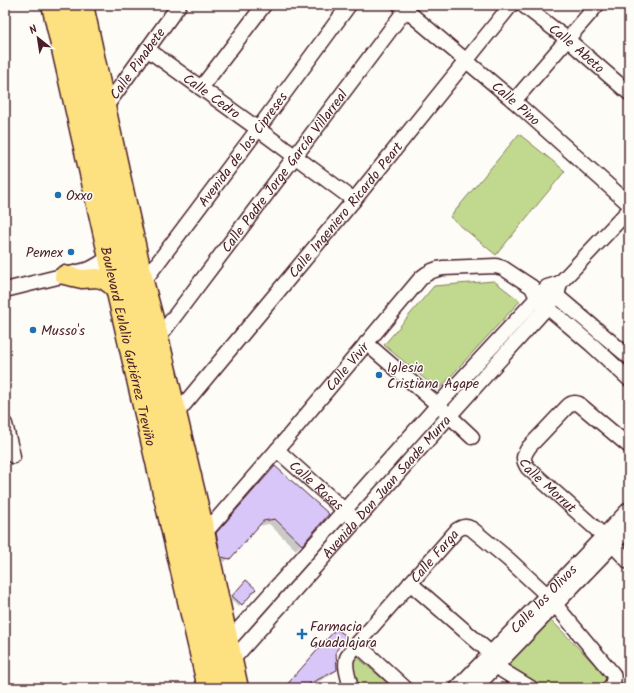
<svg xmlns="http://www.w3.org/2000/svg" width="634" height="693" font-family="Kalam,sans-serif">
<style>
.green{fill:#c1d98f;stroke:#867c5d}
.shadow{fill:#0003}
.building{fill:#d9c6f8;stroke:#4a1f2b}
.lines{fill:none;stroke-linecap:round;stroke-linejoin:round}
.minor-casing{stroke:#4a1f2b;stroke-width:17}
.major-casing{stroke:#4a1f2b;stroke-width:21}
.minor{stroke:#fdfcf7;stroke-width:14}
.major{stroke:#fde080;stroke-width:18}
.poi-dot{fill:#1f6fb2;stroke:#fdfcf7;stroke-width:1.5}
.labels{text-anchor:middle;stroke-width:3;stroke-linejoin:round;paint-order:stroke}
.street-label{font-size:14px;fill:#4a1f2b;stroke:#fdfcf7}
.poi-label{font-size:14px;fill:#4a1f2b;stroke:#fdfcf7;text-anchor:start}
</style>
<rect width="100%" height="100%" fill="#fdfcf7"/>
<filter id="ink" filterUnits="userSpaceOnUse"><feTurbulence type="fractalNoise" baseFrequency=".025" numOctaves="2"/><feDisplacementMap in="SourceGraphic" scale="8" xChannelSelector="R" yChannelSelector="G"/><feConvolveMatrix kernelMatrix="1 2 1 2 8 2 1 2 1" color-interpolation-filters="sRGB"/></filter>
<g filter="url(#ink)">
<g class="green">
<path d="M519 134 565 171 496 255 450 217Z"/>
<path d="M494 281 520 301 438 390 384 345 434 286Z"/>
<path d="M549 618 608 678 599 688H543L505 668Z"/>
<path d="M356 656 393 688H357L351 663Z"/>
</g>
<g class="shadow">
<path d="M275 467 328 515 296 550 269 524 258 526 223 564 216 562 211 539Z"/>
<path d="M246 582 254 589 239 606 230 599Z"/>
<path d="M335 651 336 670 331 675 308 687V688H285Z"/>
</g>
<g class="building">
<path d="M275 466 329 514 302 545 275 519 263 521 230 559 221 557 216 533Z"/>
<path d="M246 580 256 589 242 605 232 596Z"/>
<path d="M336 629 347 636 336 651 337 670 309 684 310 688H284Z"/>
</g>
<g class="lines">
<g class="minor-casing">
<g id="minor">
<path id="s1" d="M400 5 514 101 629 204"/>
<path id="s2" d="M523 5 567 39 629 93"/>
<path id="s3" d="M147 49 258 129 354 200"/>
<path d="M201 88 264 5"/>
<path d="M514 101 597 5"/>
<path id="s4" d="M102 112 179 5"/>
<path id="s5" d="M139 285 144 281 258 129 349 5"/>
<path d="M5 290 90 269 99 264 108 258"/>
<path d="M550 290 629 357"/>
<path id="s6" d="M159 337 409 5"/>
<path d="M366 343 438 405 472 437"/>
<path id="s7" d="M177 413 354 200 511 5"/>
<path d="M5 424 13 456"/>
<path id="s8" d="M629 446 579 404C574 402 571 403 567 407L529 447C523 456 522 459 528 468L604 536 613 545 629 562"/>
<path id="s9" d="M277 450 351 516"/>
<path id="s10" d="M197 534 205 531 211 526 277 450 421 278C428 272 434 269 443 268L496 266 503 268 509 272 532 287 537 298 547 307 592 345 629 379"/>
<path d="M410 583 487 650 498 665 503 671 531 688"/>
<path d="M357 644 405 688"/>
<path d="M223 647 438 405 537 298 547 287 560 283"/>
<path id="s11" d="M227 666 449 416 557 296 560 283 629 210"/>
<path id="s12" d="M351 688C349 679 344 667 347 658 349 653 354 649 357 644L457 530C463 526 466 526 472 529L508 559 547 595 613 674C615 680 613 684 609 688"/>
<path id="s13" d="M457 688 547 595 629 509"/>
<path d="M475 688 629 528"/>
</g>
</g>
<g class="major-casing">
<g id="major">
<path id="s14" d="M51 5 108 258 207 688"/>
<path d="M68 5 216 655 223 688"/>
<path d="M84 5 144 281 159 337 205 531 239 688"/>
<path d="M64 275 82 279 97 278 104 280 115 288"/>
</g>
</g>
<use href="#minor" class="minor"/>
<use href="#major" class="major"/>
</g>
</g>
<g class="poi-dot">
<circle cx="58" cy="195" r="4"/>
<circle cx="71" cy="252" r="4"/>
<circle cx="33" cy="330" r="4"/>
<circle cx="379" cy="375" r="4"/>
<path d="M300 628h4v4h4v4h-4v4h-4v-4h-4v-4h4z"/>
</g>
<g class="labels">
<g class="street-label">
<text dy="5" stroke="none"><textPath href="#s2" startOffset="69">Calle Abeto</textPath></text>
<text dy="5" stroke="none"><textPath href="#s4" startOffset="60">Calle Pinabete</textPath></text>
<text dy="5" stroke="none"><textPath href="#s3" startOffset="80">Calle Cedro</textPath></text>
<text dy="5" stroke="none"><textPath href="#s1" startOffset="152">Calle Pino</textPath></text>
<text dy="5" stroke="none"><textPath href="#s5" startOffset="171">Avenida de los Cipreses</textPath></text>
<text dy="5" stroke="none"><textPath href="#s6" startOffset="208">Calle Padre Jorge García Villarreal</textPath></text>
<text dy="5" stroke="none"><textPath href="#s7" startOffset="264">Calle Ingeniero Ricardo Peart</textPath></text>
<text dy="5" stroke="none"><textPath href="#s14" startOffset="350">Boulevard Eulalio Gutiérrez Treviño</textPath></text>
<text dy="5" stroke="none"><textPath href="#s10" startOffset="226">Calle Vivir</textPath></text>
<text dy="5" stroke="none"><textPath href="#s8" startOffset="183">Calle Morrut</textPath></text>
<text dy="5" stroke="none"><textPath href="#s9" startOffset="53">Calle Rosas</textPath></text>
<text dy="5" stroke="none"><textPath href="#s11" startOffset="240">Avenida Don Juan Saade Murra</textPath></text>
<text dy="5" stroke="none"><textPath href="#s12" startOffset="165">Calle Farga</textPath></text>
<text dy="5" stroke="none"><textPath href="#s13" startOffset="124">Calle los Olivos</textPath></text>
</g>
<g class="poi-label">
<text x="66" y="200">Oxxo</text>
<text x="63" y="257" text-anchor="end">Pemex</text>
<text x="41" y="335">Musso's</text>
<text x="387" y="372">Iglesia<tspan x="387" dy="16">Cristiana Agape</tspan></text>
<text x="310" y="631">Farmacia<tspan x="310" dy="16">Guadalajara</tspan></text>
</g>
</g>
<rect width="634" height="693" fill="none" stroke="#fdfcf7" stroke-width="20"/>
<rect x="10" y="10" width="614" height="673" fill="none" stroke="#4a1f2b" stroke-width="1.5" filter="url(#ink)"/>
<g transform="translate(38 38) rotate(330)" stroke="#fdfcf7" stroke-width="3" paint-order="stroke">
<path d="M0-3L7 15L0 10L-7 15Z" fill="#4a1f2b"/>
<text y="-6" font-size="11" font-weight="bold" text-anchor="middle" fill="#4a1f2b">N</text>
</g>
</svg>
